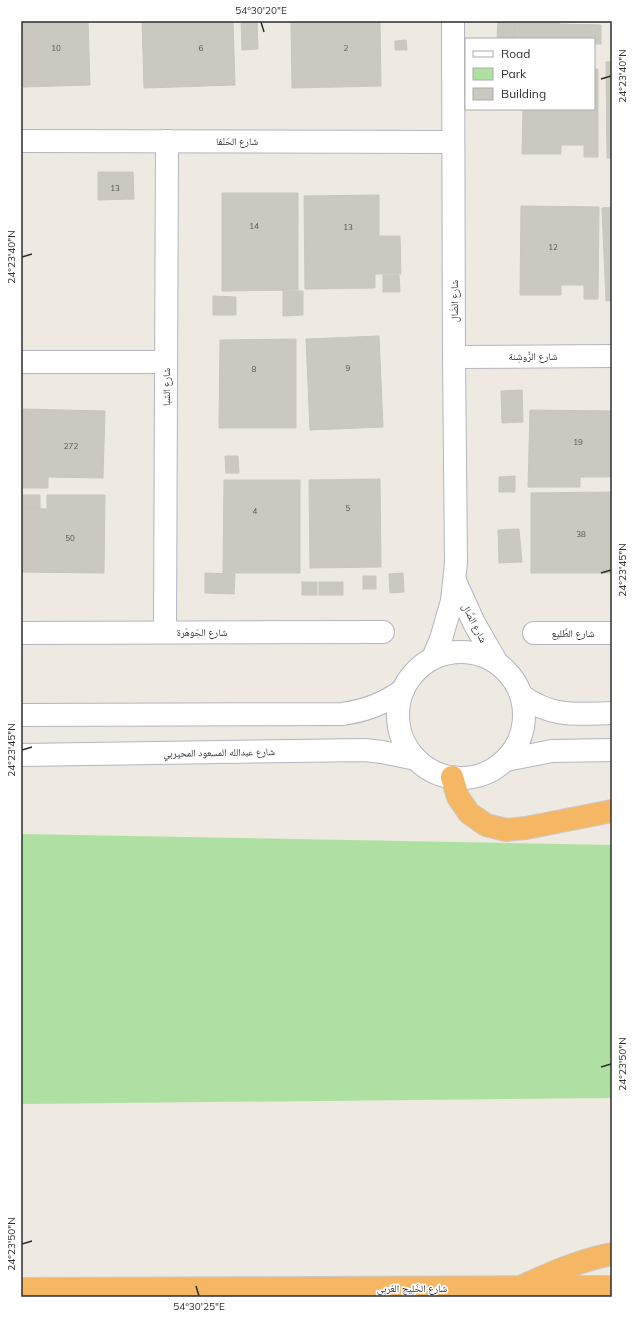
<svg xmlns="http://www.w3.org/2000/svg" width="633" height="1318" font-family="Mulish,'Noto Naskh Arabic',sans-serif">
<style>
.green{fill:#aee1a1}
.building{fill:#cac8bf;stroke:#cac6ba}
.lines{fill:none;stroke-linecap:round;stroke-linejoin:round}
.street-casing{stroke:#b4b5c0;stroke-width:24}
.secondary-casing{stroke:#b4b5c0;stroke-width:24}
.highway-casing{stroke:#c9c9c9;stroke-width:24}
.street{stroke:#fff;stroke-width:22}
.secondary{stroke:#fff;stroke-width:22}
.highway{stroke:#f6b764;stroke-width:22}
.ticks{fill:none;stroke:#2e2e2e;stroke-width:1.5}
.labels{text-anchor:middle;stroke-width:3.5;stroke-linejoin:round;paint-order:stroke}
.number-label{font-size:8px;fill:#555452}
.street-label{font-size:10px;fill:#2e2e2e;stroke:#fff}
.neatline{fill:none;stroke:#2e2e2e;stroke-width:1.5}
.ticks-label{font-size:10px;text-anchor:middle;fill:#2e2e2e}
</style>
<rect width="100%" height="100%" fill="#eeeae1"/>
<path class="green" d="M21 834 612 845V1098L21 1104Z"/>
<g class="building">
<path d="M21 21H88L90 85 21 87Z"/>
<path d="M142 21H233L235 85 144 88Z"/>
<path d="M241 21H257L258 49 242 50Z"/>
<path d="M291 21H380L381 86 292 88Z"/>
<path d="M498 21H515L514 39H497Z"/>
<path d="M515 21H559V24L601 25V44H594V39H514Z"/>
<path d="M406 40 407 50H395V41Z"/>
<path d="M606 62H612V158H607Z"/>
<path d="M594 69H598V157H584V145H561V154H522L523 109H594Z"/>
<path d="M98 172H133L134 199 98 200Z"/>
<path d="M222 193H298V290L222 291Z"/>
<path d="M379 195V236H400L401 274H375V288L305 289 304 196Z"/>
<path d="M521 206 599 207 598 299H584V285H561V295H520Z"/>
<path d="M612 207V301H606L602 208Z"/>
<path d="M383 275H399L400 292H383Z"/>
<path d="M283 291H303V315L283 316Z"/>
<path d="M213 296 236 297V315H213Z"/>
<path d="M379 336 383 427 310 430 306 339Z"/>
<path d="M296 339V428H219L220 340Z"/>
<path d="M522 390 523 422 502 423 501 391Z"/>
<path d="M21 409 105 411 103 478 48 477V488H21Z"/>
<path d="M530 410 612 411V477H580V487H528Z"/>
<path d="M225 456H238L239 473H226Z"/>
<path d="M515 476V492H499V477Z"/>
<path d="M380 479 381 567 310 568 309 480Z"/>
<path d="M224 480H300V573H223Z"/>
<path d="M612 492V573H531V493Z"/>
<path d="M21 495H40V509L21 508Z"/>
<path d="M47 495H105L104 573 21 572 22 508 47 509Z"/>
<path d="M519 529 522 562 499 563 498 530Z"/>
<path d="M205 573 235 574 234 594 205 593Z"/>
<path d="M403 573 404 592 390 593 389 574Z"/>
<rect x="363" y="576" width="13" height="13"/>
<rect x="302" y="582" width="15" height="13"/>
<rect x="319" y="582" width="24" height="13"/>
</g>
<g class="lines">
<g class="street-casing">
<g id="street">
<path d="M21 141 453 142"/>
<path d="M454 357 612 356"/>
<path d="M21 362H166"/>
<path d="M455 581 474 623 497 663"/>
<path d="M165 632 167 141"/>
<path d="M21 633 383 632"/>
<path d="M534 633H612"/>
<path d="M433 658 441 639 452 601 456 562 454 357 453 21"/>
</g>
</g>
<g class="secondary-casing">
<g id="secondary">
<circle cx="461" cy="715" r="63"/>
<path d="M522 696C553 718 576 714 612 713"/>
<path d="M21 715 342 714C365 711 384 704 403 690"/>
<path d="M21 755 365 750 382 752 416 759"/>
<path d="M506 760 552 751 612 750"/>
</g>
</g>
<g class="highway-casing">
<g id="highway">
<path d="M452 777 458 797 469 813 486 825 506 830 526 828 612 811"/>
<path d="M525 1285C553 1272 581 1260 612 1254"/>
<path d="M21 1289 612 1287"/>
</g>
</g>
<use href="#street" class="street"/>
<use href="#secondary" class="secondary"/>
<use href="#highway" class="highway"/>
</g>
<path class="ticks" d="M261 22 264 32M601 79 611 76M22 257 32 254M601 573 611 570M22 750 32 747M601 1067 611 1064M22 1244 32 1241M196 1286 199 1296"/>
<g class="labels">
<g class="number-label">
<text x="56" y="51">10</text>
<text x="201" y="51">6</text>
<text x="346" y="51">2</text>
<text x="115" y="191">13</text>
<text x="254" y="229">14</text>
<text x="348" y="230">13</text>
<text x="553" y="250">12</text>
<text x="348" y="371">9</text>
<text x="254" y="372">8</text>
<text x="578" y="445">19</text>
<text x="71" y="449">272</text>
<text x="348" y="511">5</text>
<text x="255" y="514">4</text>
<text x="581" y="537">38</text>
<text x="70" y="541">50</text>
</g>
<g class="street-label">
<text x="237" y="145">شارع الحَنْفا</text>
<text transform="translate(454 301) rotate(-90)" y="4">شارع الصَّال</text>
<text x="533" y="360">شارع الرُّوشِنة</text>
<text transform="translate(166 387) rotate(-90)" y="4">شارع الشبا</text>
<text transform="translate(475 623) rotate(63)" y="4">شارع الصَّال</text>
<text x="202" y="636">شارع الجَوهَرة</text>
<text x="573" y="637">شارع الطَّليع</text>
<text transform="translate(219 752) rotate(-1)" y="4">شارع عبدالله المسعود المحيربي</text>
<text x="412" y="1292">شارع الخَلِيج العَربِي</text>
</g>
</g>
<rect width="633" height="1318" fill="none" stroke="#ffffff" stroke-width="44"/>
<rect x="465" y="38" width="130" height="72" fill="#ffffff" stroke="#ababab"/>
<rect x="473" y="51" width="20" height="6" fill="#ffffff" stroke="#ababab"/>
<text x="501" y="58" font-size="12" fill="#2e2e2e">Road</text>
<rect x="473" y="68" width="20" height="12" fill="#aee1a1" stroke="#ababab"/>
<text x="501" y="78" font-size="12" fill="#2e2e2e">Park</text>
<rect x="473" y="88" width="20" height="12" fill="#cac8bf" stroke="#ababab"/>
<text x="501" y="98" font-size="12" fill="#2e2e2e">Building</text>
<rect x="22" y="22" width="589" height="1274" class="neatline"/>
<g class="ticks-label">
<text x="261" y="14">54°30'20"E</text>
<text transform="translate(622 76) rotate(-90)" y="4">24°23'40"N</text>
<text transform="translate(11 257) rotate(-90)" y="4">24°23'40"N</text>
<text transform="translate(622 570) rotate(-90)" y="4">24°23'45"N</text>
<text transform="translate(11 750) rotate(-90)" y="4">24°23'45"N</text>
<text transform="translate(622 1064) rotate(-90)" y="4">24°23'50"N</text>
<text transform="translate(11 1244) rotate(-90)" y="4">24°23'50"N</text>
<text x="199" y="1310">54°30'25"E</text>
</g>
</svg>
